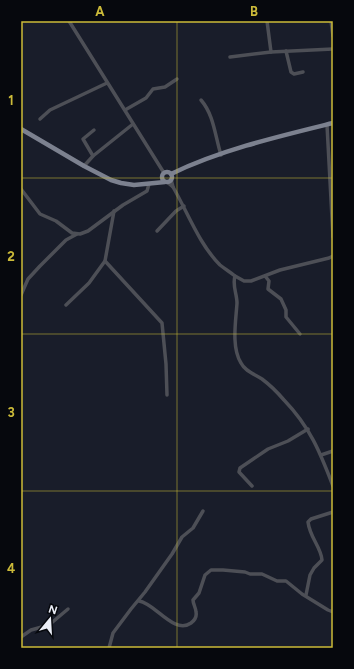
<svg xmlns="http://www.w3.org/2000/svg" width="354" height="669" font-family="Figtree,sans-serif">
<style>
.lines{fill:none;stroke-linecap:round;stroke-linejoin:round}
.minor{stroke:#4d4f56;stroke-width:3.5}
.major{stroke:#7c818f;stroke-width:4.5}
.grid{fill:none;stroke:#cbba39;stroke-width:1;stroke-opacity:0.55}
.neatline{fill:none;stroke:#cbba39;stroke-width:1.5}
.grid-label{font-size:13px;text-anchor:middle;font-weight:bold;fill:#cbba39}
</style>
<rect width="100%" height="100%" fill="#191d2a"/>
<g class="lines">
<g class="minor">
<path d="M69 21 164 173"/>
<path d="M267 21 271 52 333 49"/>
<path d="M331 21 333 36"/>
<path d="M286 51 291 72 294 74 303 72"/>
<path d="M230 57 271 52"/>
<path d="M201 100C214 115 215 136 221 155"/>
<path d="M125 110 146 98 153 89 165 87 177 79"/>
<path d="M40 119 50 110 107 83"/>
<path d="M327 125 333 237"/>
<path d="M93 156 133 124"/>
<path d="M84 166 93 156 83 139 94 130"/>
<path d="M167 182 173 187 171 179"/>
<path d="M173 187C188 213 199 244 220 265 225 269 230 272 235 276 232 285 237 294 237 303 236 320 231 347 241 363 245 371 254 374 262 379 270 385 278 393 284 400 310 427 320 452 333 486"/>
<path d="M21 189 40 214 56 221 72 233 80 234 88 231 123 205 147 191 149 184"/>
<path d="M157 231 176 211 184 206"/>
<path d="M105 261 162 323 166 364 167 395"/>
<path d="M235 276 244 281H251L280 270 329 258 333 256"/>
<path d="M265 276 269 281 268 289 281 299 286 310V317L300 334"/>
<path d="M21 295 28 279 40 266 66 240 77 234"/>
<path d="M66 305 89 283 105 261 114 211"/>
<path d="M321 455 333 451"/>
<path d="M252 486 239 472 240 468 268 449 288 441 308 429"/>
<path d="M306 595 310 575 314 568 322 560C321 547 310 538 308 522L311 519 333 512"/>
<path d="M139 601C155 603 174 635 191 623 195 620 197 617 196 612 196 608 193 604 193 600L199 593 205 575 211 570H223L245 572 250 574H262L277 581H286L302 594 328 610 333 612"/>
<path d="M21 637 31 630 49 625 68 609"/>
<path d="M109 648 113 633 131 609 145 592 172 554 182 537 193 528 203 511"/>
</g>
<g class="major">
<path d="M21 129 84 166 111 180 121 183 134 185 165 182"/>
<circle cx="167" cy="177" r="5"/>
<path d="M171 174C220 150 280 136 333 123"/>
</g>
</g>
<path class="grid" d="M177 21V648M21 178H333M21 334H333M21 491H333"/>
<rect width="354" height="669" fill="none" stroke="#06080d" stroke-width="44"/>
<g transform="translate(50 619) rotate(18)" stroke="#06080d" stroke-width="3" paint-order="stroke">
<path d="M0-3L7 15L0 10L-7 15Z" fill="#ebeef7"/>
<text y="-6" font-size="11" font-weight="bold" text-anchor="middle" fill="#ebeef7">N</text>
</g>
<rect x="22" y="22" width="310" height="625" class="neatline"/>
<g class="grid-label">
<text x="100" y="16">A</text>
<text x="254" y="16">B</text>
<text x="11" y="105">1</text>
<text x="11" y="261">2</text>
<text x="11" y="417">3</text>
<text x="11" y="573">4</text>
</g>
</svg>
